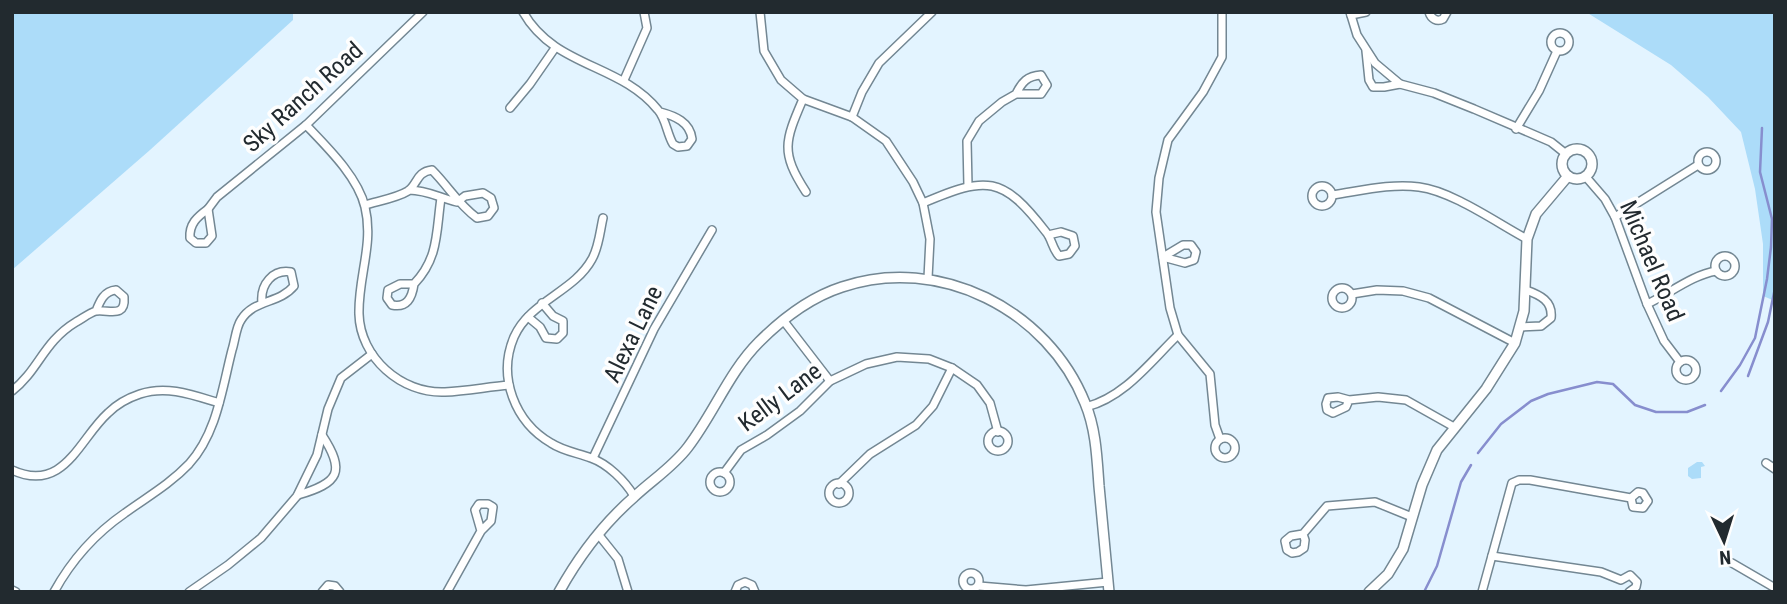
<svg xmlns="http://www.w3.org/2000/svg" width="1787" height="604" font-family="'Roboto Condensed',sans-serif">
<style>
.green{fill:#acdcf9}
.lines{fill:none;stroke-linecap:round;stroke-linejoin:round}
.stream{stroke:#878ece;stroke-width:2.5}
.minor-casing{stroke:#738793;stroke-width:10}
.tertiary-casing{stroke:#738793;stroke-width:12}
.minor{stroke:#fff;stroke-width:7}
.tertiary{stroke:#fff;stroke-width:9}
.labels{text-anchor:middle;stroke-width:7;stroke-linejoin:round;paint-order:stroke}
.street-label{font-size:24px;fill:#222a2f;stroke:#fefefe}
</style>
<rect width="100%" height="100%" fill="#e3f4ff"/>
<g class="green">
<path d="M12 12H293V20L150 150 12 270Z"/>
<path d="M1586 12H1775V301L1763 296V244L1755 189 1741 132 1708 97 1671 65Z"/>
<path d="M1697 462H1702L1705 466 1701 467V478L1692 479 1688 476V468Z"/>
</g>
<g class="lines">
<g class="stream">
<path d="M1748 376 1768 322 1775 288"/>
<path d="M1721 391 1740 365 1755 338 1767 279 1771 247 1772 219 1760 172 1762 128"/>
<path d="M1478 453 1501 424 1531 401 1548 394 1597 382 1613 384 1635 405 1656 412H1687L1705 405"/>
<path d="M1424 592 1437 566 1461 482 1471 465"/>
</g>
<g class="minor-casing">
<g id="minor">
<path d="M523 12C555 68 620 63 658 110 666 119 667 134 673 144L678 147 687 146 692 139C690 122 675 116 660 112"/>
<path d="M760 12 764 51 781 80 803 99 852 117 886 141 913 182 923 203 930 239 928 278"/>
<path d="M1350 12 1357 35 1375 63 1400 84 1434 93 1474 109 1551 142 1566 154"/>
<path d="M1429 12C1431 19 1437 22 1443 19L1447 12"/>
<path d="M1351 15 1366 12"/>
<circle cx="1560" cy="42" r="9"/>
<path d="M1366 51 1369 80 1373 87H1384L1400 84"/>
<path d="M624 80 647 28 644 12"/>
<path d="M803 99C785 141 780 152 806 192"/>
<path d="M510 108 530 84 555 48"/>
<path d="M852 117 862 92 879 63 932 12"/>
<path d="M306 125C327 147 358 177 365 207 374 244 358 277 359 314 360 357 401 394 445 392 466 391 487 387 509 385"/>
<path d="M1516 129 1539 91 1557 51"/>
<circle cx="1707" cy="161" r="9"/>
<path d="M1586 177 1605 199 1615 217 1647 304 1664 341 1680 362"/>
<circle cx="1322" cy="196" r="10"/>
<path d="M968 186 967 141 979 121 1002 102 1016 94H1041L1047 85 1041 75C1027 76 1022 82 1016 94"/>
<path d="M1332 195C1360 191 1391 183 1419 187 1452 191 1497 223 1527 239"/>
<path d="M923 203C987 176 1002 175 1046 232 1052 239 1052 248 1059 256L1069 254 1075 246 1073 236 1061 232 1048 235"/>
<path d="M365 205C378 201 397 198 408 191 418 184 416 172 432 170 449 187 457 203 477 218L488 216 494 208 491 198 483 193 465 196 457 202C440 198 427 190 409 190"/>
<path d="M208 209 217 197 306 125 423 12"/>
<path d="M208 209 212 236 206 243H196L190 238C189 224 197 217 208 209Z"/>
<path d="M1615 217 1698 165"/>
<path d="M603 218C600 231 599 247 592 259 574 292 530 301 514 337 497 377 515 422 551 443 563 451 578 453 591 458 608 464 625 481 634 496"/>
<path d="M1183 245H1191L1196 252 1194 260 1185 263 1163 257Z"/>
<circle cx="1725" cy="266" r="10"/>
<path d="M414 284C412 298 407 308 392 305L387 298 388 290 400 284H414C439 258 436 232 441 198"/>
<circle cx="1342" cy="298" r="10"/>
<path d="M1352 294 1377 290 1403 291 1429 298 1515 343"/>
<path d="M1647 304C1669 294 1692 275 1716 271"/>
<path d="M528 317 540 327 546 338 557 339 563 333V321L553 316 542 303"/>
<path d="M783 320 830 381"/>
<path d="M1520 327 1541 326 1551 318C1553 301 1540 295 1526 290"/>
<circle cx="1686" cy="370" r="10"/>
<path d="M12 391C39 370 43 342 76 322 82 319 89 313 96 311 108 309 126 319 124 297L116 290C104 291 100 301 96 311"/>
<path d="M1349 400 1346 407 1333 413 1327 410 1326 404 1328 398 1338 397 1349 400 1378 397 1406 400 1454 427"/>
<path d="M1086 407C1125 397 1151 361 1178 335"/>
<circle cx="998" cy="441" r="10"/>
<circle cx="1225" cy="448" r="10"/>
<path d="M1220 439 1215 425 1210 374 1178 335 1170 308 1156 212 1159 178 1168 140 1203 92 1222 57V12"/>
<path d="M593 458 654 329 712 230"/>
<path d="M1766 463 1775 469"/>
<path d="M12 470C64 494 79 439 108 413 117 404 128 398 140 394 167 385 193 395 219 403"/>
<circle cx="720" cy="482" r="10"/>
<path d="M724 473 741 450 767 435 800 411 830 381 866 364 897 357 929 359 952 368 977 385 990 403 998 432"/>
<circle cx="839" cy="493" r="10"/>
<path d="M839 484 870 454 916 425 933 406 952 368"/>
<path d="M298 495C339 483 346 472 322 435"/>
<path d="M598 534 618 559 628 592"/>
<path d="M1303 534 1305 540 1304 548 1298 552 1292 553 1287 550 1285 541 1291 536 1303 534 1327 506 1375 502 1412 517"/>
<path d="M1492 556 1601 572 1621 580 1630 575 1637 582 1636 587 1629 592"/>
<path d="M1732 563 1775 588"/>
<circle cx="971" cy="581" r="8"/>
<path d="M979 586 1026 590 1108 582"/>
<path d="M12 590 16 592"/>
<path d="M54 592C71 561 96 533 125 513 147 497 170 484 189 464 217 433 222 389 232 350 235 341 236 327 241 320 254 299 279 304 294 286L291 272C273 269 260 284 262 303"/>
<path d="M189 592 228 565 261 538 297 496 317 455 328 409 341 378 372 354"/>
<path d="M322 592 328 585 335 586 340 592"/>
<path d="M447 592 481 531 491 521 493 507 488 504H479L475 510 481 531"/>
<path d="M735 592 738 585 745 582 752 585 755 592"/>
<path d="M1482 592 1512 483 1519 480H1530L1631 498 1638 492 1643 493 1648 501 1643 508 1633 507 1631 498"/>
</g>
</g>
<g class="tertiary-casing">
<g id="tertiary">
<circle cx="1577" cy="164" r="15"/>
<path d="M559 592C579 556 603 524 634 497 652 480 673 467 688 447 714 413 729 372 759 342 782 319 811 297 842 287 939 254 1048 310 1085 403 1096 429 1097 458 1099 486 1102 521 1106 557 1109 592"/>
<path d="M1369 592 1388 574 1403 549 1422 485 1437 450 1486 389 1515 343 1524 311 1527 239 1536 214 1568 176"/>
</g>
</g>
<use href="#minor" class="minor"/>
<use href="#tertiary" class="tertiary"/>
</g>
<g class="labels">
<g class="street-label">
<text transform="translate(303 97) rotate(-42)" y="8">Sky Ranch Road</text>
<text transform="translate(1652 261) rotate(67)" y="8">Michael Road</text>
<text transform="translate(633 334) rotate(-64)" y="8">Alexa Lane</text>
<text transform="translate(780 397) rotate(-37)" y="8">Kelly Lane</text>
</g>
</g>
<rect width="1787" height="604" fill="none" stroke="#222a2f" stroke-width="28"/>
<g transform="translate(1724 541) rotate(176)" stroke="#fefefe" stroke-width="5" paint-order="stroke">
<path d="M0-5L12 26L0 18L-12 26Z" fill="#222a2f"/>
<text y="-10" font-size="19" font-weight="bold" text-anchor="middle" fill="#222a2f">N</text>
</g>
</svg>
